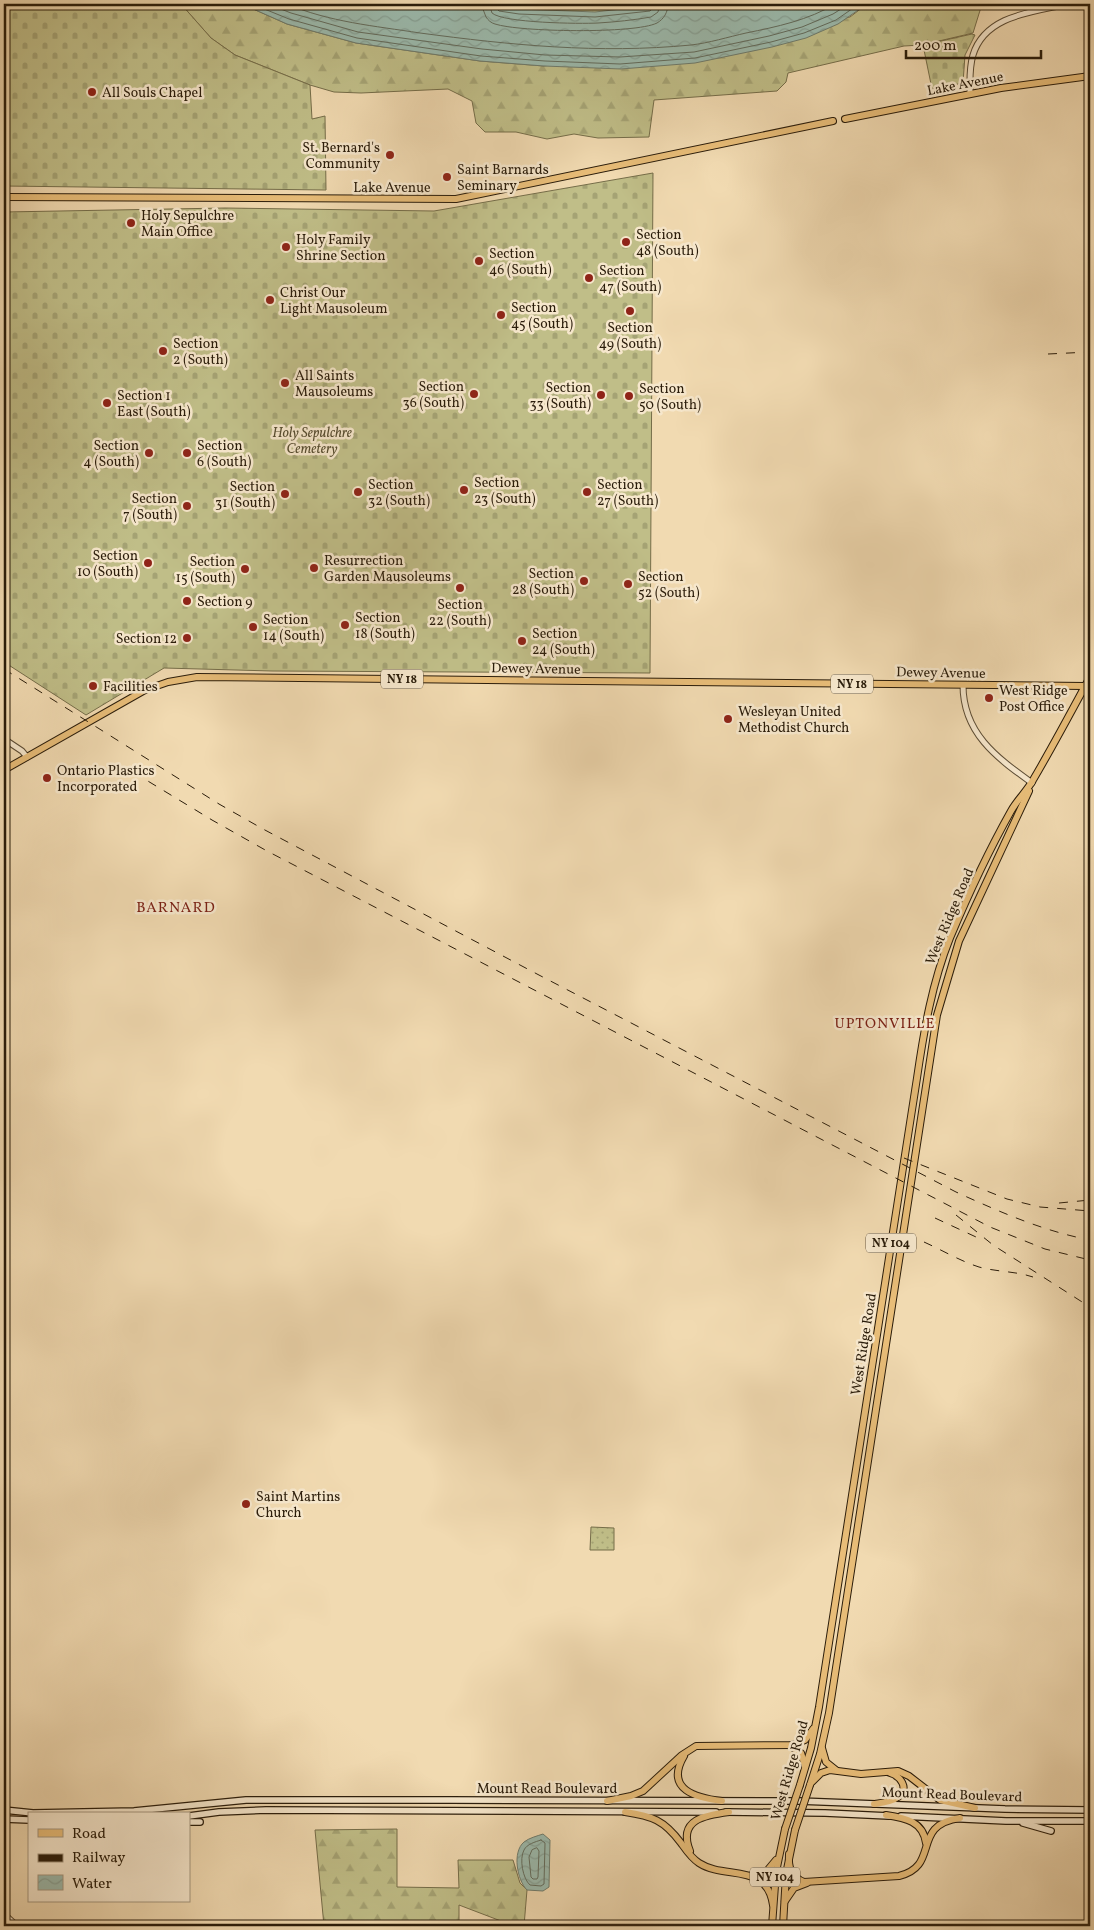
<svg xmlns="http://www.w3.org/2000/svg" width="1094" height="1930" font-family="Vollkorn,serif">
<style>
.forest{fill:url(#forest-firs);stroke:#756d49}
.cemetery{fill:url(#cemetery-stones);stroke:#756d49}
.park{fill:url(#park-dots);stroke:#756d49}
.water{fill:url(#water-waves);stroke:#6e7b6c}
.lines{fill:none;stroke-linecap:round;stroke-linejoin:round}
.shore{stroke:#626b5c;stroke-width:1}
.tertiary-casing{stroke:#5c4c34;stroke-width:7}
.secondary-casing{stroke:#2a1c0a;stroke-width:8}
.primary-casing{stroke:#2a1c0a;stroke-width:8}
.trunk-casing{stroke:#2a1c0a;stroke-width:8}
.tertiary{stroke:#f6e7cc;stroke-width:5}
.secondary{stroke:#f6e7cc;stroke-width:5.5}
.primary{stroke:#e8bd78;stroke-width:6}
.trunk{stroke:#e8bd78;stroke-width:6}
.rail{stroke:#2a1c0a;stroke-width:1;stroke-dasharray:9 9;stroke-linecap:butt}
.trunk-bridge-casing{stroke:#2a1c0a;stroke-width:8;stroke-linecap:butt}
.trunk-bridge{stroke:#e8bd78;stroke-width:6}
.poi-dot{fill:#8f2418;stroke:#f6e7cc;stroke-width:2}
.labels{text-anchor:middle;stroke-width:5;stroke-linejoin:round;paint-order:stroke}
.shield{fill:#f6e7cc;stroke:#675944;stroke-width:1}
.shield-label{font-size:12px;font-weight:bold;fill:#2a1c0a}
.street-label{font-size:14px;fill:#2a1c0a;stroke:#f6e7cc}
.poi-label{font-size:14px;fill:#2a1c0a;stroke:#f6e7cc;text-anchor:start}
.park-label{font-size:14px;font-style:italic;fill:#574d30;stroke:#f6e7cc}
.neighbourhood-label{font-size:15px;letter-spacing:1px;fill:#7a1f14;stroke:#f6e7cc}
</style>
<defs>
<pattern id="forest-firs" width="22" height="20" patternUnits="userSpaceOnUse" patternTransform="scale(1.25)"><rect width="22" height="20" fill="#c0be88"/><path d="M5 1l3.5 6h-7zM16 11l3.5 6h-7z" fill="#a5a374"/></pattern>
<pattern id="cemetery-stones" width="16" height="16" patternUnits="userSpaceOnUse" patternTransform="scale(1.25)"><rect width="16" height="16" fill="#c0be88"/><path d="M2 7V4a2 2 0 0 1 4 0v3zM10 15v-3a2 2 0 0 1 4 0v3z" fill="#a5a374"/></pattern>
<pattern id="park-dots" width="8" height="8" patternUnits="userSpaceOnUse" patternTransform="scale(1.25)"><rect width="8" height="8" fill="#c0be88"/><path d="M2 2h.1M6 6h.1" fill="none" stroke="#a5a374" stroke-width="1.8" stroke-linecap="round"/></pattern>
<pattern id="water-waves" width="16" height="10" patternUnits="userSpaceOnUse" patternTransform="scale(1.25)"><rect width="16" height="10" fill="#9bbaad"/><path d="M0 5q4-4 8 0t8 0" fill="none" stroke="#869f94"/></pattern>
</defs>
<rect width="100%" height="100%" fill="#f1dab1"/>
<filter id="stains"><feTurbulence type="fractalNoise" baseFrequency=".004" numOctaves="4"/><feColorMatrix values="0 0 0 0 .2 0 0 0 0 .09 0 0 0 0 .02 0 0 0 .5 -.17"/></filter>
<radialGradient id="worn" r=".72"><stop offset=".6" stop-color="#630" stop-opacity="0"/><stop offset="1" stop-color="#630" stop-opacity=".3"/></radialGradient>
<g class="forest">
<path d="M181 4H242L287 24 356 43 480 61 544 66 850 17 867 4H982L973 33 922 45 904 46 788 73 786 82 777 91 654 100 649 137 598 138 574 134 547 139 516 132H485L476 123 472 101 448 89 361 93 334 92 310 85 235 55 211 38Z"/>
<path d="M397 1829V1887L459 1888 458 1860H513L520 1883 527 1890 524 1926H514L459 1905V1926H324L315 1830Z"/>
</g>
<g class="cemetery">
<path d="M4 4H181L211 38 235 55 310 85 312 119 325 116 326 190 4 186Z"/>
<path d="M972 34 975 35 965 55 963 83 932 89 923 45Z"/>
<path d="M653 173 650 673 272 671 164 668 86 715 4 662V212L225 208 434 211Z"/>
</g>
<g class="park">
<path d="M487 4H665C607 17 544 14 487 4Z"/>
<path d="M591 1527 614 1528V1550H590Z"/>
</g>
<g class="water">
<path d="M242 4H487L519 9 595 12 665 4H867L838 24 806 38 772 47 695 63 621 69 544 66 480 61 356 43 287 24Z"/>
<path d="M543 1834 550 1840 549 1887 543 1891 527 1890C517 1880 512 1852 524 1842 529 1838 537 1836 543 1834Z"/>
</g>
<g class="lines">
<g class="shore">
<path d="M252 4 289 19 357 38 481 56 545 61 620 64 695 58 771 42 804 33 836 20 859 4"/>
<path d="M268 4 291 13 358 32 482 49 545 55 620 57 694 52 769 36 802 27 833 14 849 4"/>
<path d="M287 4C329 22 375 26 420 33 510 45 599 54 691 45 709 43 728 37 746 33 776 27 809 20 835 4"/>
<path d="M481 4 486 17C488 20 491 23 495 24 519 32 635 34 657 23 664 19 668 12 668 4"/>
<path d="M489 4 492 13C503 23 580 24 598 23 615 22 634 20 651 17L658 12 660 4"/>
<path d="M495 4 496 8 499 11 519 14 595 17 650 11 653 8 654 4"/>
<path d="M541 1840 545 1843 544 1884 541 1886 530 1885C523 1879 519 1859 524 1850 527 1844 535 1842 541 1840Z"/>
<path d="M537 1848 539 1851 538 1877 537 1879H533L531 1877 529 1857 532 1850Z"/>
</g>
<g class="tertiary-casing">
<g id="tertiary">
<path d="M970 94C970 81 969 68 973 55 985 15 1033 12 1068 4"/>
<path d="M963 685C963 733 996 757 1032 783"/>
<path d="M4 739 22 751 27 757"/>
<path d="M4 1914 17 1926"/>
</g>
</g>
<g class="secondary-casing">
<g id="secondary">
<path d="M4 1810 33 1813 134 1811 246 1800H450L799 1801 1005 1809 1090 1810"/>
<path d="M726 1812 825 1813 889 1816"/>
<path d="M189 1816 219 1812 266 1810 716 1812"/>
<path d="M901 1816 1006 1821H1090"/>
<path d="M4 1819 29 1820"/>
<path d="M189 1822H200"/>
<path d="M1023 1823 1051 1831"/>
</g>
</g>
<g class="primary-casing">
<g id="primary">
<path d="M845 119 1001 88 1090 76"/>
<path d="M4 197 456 199 833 121"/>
<path d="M4 770 145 690 168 682 197 677 1085 686"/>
</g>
</g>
<g class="trunk-casing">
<g id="trunk">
<path d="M790 1746 801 1753 805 1766"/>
<path d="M822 1748 826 1762 836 1770"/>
<path d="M684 1756C664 1790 697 1798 722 1801"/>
<path d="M812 1782 821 1773 830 1770 861 1774 898 1771 909 1776 940 1800 975 1808"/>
<path d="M800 1785 811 1748 819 1707 917 1078C924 1030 932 983 950 938 968 895 988 852 1011 811 1017 800 1027 791 1033 780 1053 746 1071 712 1090 677"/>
<path d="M810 1785 820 1754 829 1713 937 1015 959 941 1029 791"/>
<path d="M607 1801 631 1796 643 1791 682 1755 696 1746 792 1745 805 1740 813 1729"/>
<path d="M874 1804C881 1803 892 1802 898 1797 910 1788 900 1776 890 1773"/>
<path d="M625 1812C652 1816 664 1820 681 1843 686 1850 691 1858 699 1863 725 1880 767 1862 773 1905"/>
<path d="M886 1815C905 1818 923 1821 926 1843"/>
<path d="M690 1851C677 1819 706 1815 729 1812"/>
<path d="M789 1854C788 1867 791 1877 804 1882L899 1876C941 1866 910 1825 960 1818"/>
<path d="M752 1875 766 1872 776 1860"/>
<path d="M785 1901 794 1888 807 1883"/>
<path d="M772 1926 776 1872 785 1829"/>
<path d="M783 1926 786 1874 795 1830"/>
</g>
</g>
<use href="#tertiary" class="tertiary"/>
<use href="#secondary" class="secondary"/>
<use href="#primary" class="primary"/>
<use href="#trunk" class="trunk"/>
<g class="rail">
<path d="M1048 354 1090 352"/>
<path d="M4 669 219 804 263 829 537 974 956 1192C1000 1212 1043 1231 1090 1240"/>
<path d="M133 772 212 820 267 851 990 1227 1045 1249 1090 1260"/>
<path d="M904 1158 1007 1199 1040 1207 1090 1211"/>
<path d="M1059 1203 1090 1200"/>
<path d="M956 1215 993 1245 1090 1307"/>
<path d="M935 1218 976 1237"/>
<path d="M924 1242C942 1250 960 1261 979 1267 997 1272 1015 1271 1033 1277"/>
</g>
<g class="trunk-bridge-casing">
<g id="trunk-bridge">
<path d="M785 1829 800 1785"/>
<path d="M795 1830 810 1785"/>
</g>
</g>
<use href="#trunk-bridge" class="trunk-bridge"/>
</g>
<g class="poi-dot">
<circle cx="92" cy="92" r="5"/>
<circle cx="390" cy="155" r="5"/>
<circle cx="447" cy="177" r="5"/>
<circle cx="131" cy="223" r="5"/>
<circle cx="626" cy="242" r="5"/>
<circle cx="286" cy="247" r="5"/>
<circle cx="479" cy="261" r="5"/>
<circle cx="589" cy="278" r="5"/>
<circle cx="270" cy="300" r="5"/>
<circle cx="630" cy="311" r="5"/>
<circle cx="501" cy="315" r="5"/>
<circle cx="163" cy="351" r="5"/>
<circle cx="285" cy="383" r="5"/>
<circle cx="474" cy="394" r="5"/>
<circle cx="601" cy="395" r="5"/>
<circle cx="629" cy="396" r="5"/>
<circle cx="107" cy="403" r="5"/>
<circle cx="149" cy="453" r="5"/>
<circle cx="187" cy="453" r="5"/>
<circle cx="464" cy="490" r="5"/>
<circle cx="358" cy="492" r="5"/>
<circle cx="587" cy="492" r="5"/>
<circle cx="285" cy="494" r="5"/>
<circle cx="187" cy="506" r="5"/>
<circle cx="148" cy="563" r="5"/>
<circle cx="314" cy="568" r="5"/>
<circle cx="245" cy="569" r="5"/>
<circle cx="584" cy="581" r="5"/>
<circle cx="628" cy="584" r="5"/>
<circle cx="460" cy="588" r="5"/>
<circle cx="187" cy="601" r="5"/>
<circle cx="345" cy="625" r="5"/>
<circle cx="253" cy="627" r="5"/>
<circle cx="187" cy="638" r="5"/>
<circle cx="522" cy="641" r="5"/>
<circle cx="93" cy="686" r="5"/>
<circle cx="989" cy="698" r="5"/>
<circle cx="728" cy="719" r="5"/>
<circle cx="47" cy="778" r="5"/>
<circle cx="246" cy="1504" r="5"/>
</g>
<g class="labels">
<g class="shield">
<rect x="381" y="669.5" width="42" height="19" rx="4"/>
<rect x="831" y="674.5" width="42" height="19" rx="4"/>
<rect x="866" y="1233.5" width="50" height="19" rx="4"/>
<rect x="750" y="1867.5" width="50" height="19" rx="4"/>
</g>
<g class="shield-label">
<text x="402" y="683">NY 18</text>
<text x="852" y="688">NY 18</text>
<text x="891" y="1247">NY 104</text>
<text x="775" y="1881">NY 104</text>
</g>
<g class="street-label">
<text transform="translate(965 83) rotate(-11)" y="5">Lake Avenue</text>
<text x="392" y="192">Lake Avenue</text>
<text transform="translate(536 668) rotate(1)" y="5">Dewey Avenue</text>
<text transform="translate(941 672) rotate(1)" y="5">Dewey Avenue</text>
<text transform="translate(949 916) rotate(-67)" y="5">West Ridge Road</text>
<text transform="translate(863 1344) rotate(-81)" y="5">West Ridge Road</text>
<text transform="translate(789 1770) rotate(-74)" y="5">West Ridge Road</text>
<text x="547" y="1793">Mount Read Boulevard</text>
<text transform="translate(952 1794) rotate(2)" y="5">Mount Read Boulevard</text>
</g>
<g class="poi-label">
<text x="102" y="97">All Souls Chapel</text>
<text x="380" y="152" text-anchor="end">St. Bernard's<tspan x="380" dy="16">Community</tspan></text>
<text x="457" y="174">Saint Barnards<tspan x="457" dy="16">Seminary</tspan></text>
<text x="141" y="220">Holy Sepulchre<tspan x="141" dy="16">Main Office</tspan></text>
<text x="636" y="239">Section<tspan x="636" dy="16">48 (South)</tspan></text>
<text x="296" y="244">Holy Family<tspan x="296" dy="16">Shrine Section</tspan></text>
<text x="489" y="258">Section<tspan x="489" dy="16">46 (South)</tspan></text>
<text x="599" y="275">Section<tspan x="599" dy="16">47 (South)</tspan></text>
<text x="280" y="297">Christ Our<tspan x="280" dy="16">Light Mausoleum</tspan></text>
<text x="511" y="312">Section<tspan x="511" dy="16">45 (South)</tspan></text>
<text x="630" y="332" text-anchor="middle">Section<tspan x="630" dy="16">49 (South)</tspan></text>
<text x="173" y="348">Section<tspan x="173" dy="16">2 (South)</tspan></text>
<text x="295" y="380">All Saints<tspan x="295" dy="16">Mausoleums</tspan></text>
<text x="464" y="391" text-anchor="end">Section<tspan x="464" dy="16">36 (South)</tspan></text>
<text x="591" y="392" text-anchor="end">Section<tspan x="591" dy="16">33 (South)</tspan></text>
<text x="639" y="393">Section<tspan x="639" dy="16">50 (South)</tspan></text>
<text x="117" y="400">Section 1<tspan x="117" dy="16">East (South)</tspan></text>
<text x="139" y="450" text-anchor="end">Section<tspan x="139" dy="16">4 (South)</tspan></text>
<text x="197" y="450">Section<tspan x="197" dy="16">6 (South)</tspan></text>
<text x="474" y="487">Section<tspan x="474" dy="16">23 (South)</tspan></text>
<text x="368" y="489">Section<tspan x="368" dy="16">32 (South)</tspan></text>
<text x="597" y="489">Section<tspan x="597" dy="16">27 (South)</tspan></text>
<text x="275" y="491" text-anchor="end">Section<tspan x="275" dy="16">31 (South)</tspan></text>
<text x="177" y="503" text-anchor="end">Section<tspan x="177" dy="16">7 (South)</tspan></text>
<text x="138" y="560" text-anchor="end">Section<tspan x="138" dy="16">10 (South)</tspan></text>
<text x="324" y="565">Resurrection<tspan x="324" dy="16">Garden Mausoleums</tspan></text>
<text x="235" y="566" text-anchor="end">Section<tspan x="235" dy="16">15 (South)</tspan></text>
<text x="574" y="578" text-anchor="end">Section<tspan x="574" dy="16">28 (South)</tspan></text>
<text x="638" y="581">Section<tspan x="638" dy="16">52 (South)</tspan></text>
<text x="197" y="606">Section 9</text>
<text x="460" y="609" text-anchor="middle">Section<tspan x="460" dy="16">22 (South)</tspan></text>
<text x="355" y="622">Section<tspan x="355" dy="16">18 (South)</tspan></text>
<text x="263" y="624">Section<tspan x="263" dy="16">14 (South)</tspan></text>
<text x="532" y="638">Section<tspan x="532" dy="16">24 (South)</tspan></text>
<text x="177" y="643" text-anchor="end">Section 12</text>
<text x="103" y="691">Facilities</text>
<text x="999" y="695">West Ridge<tspan x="999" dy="16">Post Office</tspan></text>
<text x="738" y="716">Wesleyan United<tspan x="738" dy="16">Methodist Church</tspan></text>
<text x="57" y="775">Ontario Plastics<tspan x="57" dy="16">Incorporated</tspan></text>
<text x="256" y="1501">Saint Martins<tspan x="256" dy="16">Church</tspan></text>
</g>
<g class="park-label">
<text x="312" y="437">Holy Sepulchre<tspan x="312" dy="16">Cemetery</tspan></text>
</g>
<g class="neighbourhood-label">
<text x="176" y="912">BARNARD</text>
<text x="885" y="1028">UPTONVILLE</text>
</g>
</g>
<rect width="1094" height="1930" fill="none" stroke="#f1dab1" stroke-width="20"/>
<rect x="5" y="5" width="1084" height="1920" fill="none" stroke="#2a1c0a" stroke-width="2.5"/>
<rect x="10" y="10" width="1074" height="1910" fill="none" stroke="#2a1c0a"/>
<rect x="28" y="1812" width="162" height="90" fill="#f6e7cc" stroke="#a4967e"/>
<rect x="38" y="1829" width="25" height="8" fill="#e8bd78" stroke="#a4967e"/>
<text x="72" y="1838" font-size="15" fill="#2a1c0a">Road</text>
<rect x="38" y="1854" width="25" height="8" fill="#2a1c0a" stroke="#a4967e"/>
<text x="72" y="1862" font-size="15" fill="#2a1c0a">Railway</text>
<rect x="38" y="1875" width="25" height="15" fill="url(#water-waves)" stroke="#a4967e"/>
<text x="72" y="1888" font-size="15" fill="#2a1c0a">Water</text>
<path d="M906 50v8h135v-8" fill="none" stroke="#2a1c0a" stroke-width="2.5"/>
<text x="914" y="50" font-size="15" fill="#2a1c0a" stroke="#f6e7cc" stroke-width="4" paint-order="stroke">200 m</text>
<rect width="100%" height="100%" filter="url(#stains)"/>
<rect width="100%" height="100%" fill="url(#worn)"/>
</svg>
